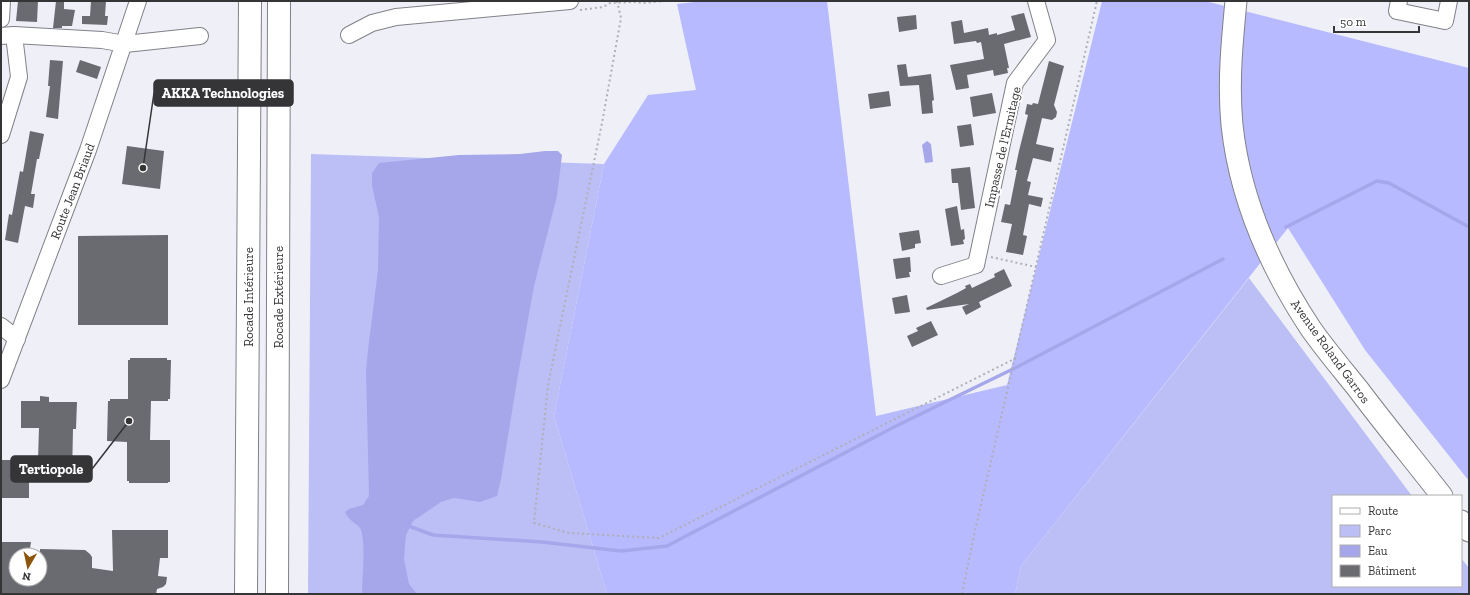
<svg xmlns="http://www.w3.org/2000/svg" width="1470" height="595" font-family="'Zilla Slab',serif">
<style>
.green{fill:#bcbff6}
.forest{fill:#b7bafe}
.water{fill:#a5a7ea}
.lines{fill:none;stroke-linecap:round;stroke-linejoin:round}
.stream{stroke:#a5a7ea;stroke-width:3.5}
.building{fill:#6a6a71}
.minor-casing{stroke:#808188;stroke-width:18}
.major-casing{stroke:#808188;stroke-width:23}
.highway-casing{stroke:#808188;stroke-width:24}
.path{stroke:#afafb5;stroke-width:2;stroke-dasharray:2 3;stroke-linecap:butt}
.minor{stroke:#fff;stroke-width:16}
.major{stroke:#fff;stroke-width:21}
.highway{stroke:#fff;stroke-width:22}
.labels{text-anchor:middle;stroke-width:4;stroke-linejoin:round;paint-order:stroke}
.street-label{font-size:13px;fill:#353538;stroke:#fff}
.leader{fill:none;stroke:#353538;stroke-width:1.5}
.callout-dot{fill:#353538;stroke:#fff;stroke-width:1.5}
.callout{fill:#353538;stroke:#353538;stroke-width:1.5}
.callout-label{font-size:14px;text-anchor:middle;font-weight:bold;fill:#fff}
</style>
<rect width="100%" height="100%" fill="#eff0f7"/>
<g class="green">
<path d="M311 154 604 164 554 416 607 594H308Z"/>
<path d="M1249 278 1412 496H1333V586H1461V558L1469 568V594H1015L1021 566Z"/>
</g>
<path class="forest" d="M703 1H827L876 416 1007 385 1102 1H1205L1469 68V481L1365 350 1288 228 1021 566 1015 594H607L554 416 604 164 648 95 696 90 677 4Z"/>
<g class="water">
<path d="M927 141 931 144 933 162 925 163 922 145Z"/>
<path d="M545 151H558L562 155 557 196 534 286 517 381 501 479 497 496 480 502 454 498 441 502 413 521 406 535 404 559 409 584 417 594H362C362 576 366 547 361 530 359 524 348 521 345 512L349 509 363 505 369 496 366 371 368 350 378 270 379 217 372 186V173L379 163 459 155 520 154Z"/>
</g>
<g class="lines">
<g class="stream">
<path d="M1286 227 1377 181 1389 183 1469 227"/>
<path d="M406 525 433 535 542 542 621 551 667 546 894 427 1017 367 1223 259"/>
</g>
</g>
<g class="building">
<path d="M18 1H38L37 22 16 21Z"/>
<path d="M56 1H64V9L75 10 72 26H62V28H53Z"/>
<path d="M91 1H106L105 16H108L107 25 82 24V16H90Z"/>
<path d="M1024 13 1031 37 1004 44 1009 68H1007L1008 73 994 76 993 70 967 75 969 88 956 90 950 65 984 59 981 42 977 43 976 41 954 44 951 22 962 20 964 33 988 28 989 35 997 33V35L1015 30 1011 16Z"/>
<path d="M916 15 917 29 899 32 897 17Z"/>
<path d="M50 60 63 61 58 119 46 117 50 86H48Z"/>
<path d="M80 60 101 67 97 79 76 72Z"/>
<path d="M1049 61 1064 66 1054 105 1057 112 1056 117 1052 120 1042 118 1036 144 1054 148 1051 162 1033 158 1027 181 1031 182 1028 195 1043 198 1041 207 1029 204 1023 235 1027 236 1023 255 1006 252 1012 224 1001 222 1005 204 1010 205 1017 170H1015L1019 151 1028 115 1025 114 1027 104 1032 105 1033 103 1038 104Z"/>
<path d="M906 64 908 77 931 74 934 100 932 101 933 113 922 114 919 85 900 86 897 65Z"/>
<path d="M889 91 891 106 870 109 868 94Z"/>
<path d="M992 93 996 113 973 117 970 97Z"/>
<path d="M971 124 974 145 960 147 957 126Z"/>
<path d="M30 131 44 134 39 159H37L31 194H35L33 208 25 206 18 243 5 240 9 214 12 215 20 171 23 172Z"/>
<path d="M127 146 164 151 160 189 122 184Z"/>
<path d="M970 167 975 208 961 210 958 183H952L951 169Z"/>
<path d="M957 206 961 230 964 229 965 239 963 240 964 244 951 246 945 209Z"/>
<path d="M919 230 921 243 915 244V248L902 251 899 233Z"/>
<path d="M168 235V325H78V236Z"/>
<path d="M910 257 911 272H909L910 277 896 279 893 259Z"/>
<path d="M1004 269 1012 286 979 302 981 307 966 315 962 307 969 304 927 310 926 308 957 293 966 288 965 286 970 284 972 288 995 277 994 274Z"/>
<path d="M907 295 910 312 895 314 892 298Z"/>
<path d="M931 321 938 335 912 347 907 336 918 331 916 328Z"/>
<path d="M130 358H167V360H171L170 399H168V401H151L150 440H170V482H168V483H129V481H127V442L107 441 108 401H110V399H128V360H130Z"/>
<path d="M40 396 49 397V402H77L76 429H73L72 477 29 476V498H1V460H38L39 428H21V401H40Z"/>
<path d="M112 530H168V558H160L158 576 167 577 166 584 163 587 157 589 156 594H1V542H31L29 555H16V579H40V549L85 550 90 554 92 557V568L113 571Z"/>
</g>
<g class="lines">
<g class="minor-casing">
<g id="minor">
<path d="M1399 1 1397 11 1445 21 1449 1"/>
<path d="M1 19 2 1"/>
<path d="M349 35 372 23 396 17 570 1"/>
<path d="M1 36 14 35 102 40 125 44 200 36"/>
<path d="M1 135 19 77 14 35"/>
<path d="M941 276 976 265 1015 83 1047 40 1036 1"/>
<path d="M1 326 17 339"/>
<path d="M1 380 88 150 138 1"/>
</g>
</g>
<g class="major-casing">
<g id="major">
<path d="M1236 1C1232 42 1228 83 1232 125 1240 200 1270 267 1311 329 1325 349 1342 369 1358 389 1385 425 1414 460 1442 496"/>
<path d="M1461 521 1469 531"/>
</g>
</g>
<g class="highway-casing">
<g id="highway">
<path d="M246 594 250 1"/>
<path d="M277 594 279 1"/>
</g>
</g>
<g class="path">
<path d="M617 1 621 18 602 123 548 385 534 523 569 533 659 538 1016 358"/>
<path d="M580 10 603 7 610 3 634 2 643 3 665 1"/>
<path d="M991 257 1036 267"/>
<path d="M962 594 974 535 1097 1"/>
</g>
<use href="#minor" class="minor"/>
<use href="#major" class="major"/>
<use href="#highway" class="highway"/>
</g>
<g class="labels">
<g class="street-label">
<text transform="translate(1002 147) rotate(-77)" y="5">Impasse de l'Ermitage</text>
<text transform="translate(72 191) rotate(-69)" y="5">Route Jean Briaud</text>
<text transform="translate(248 297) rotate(-90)" y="5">Rocade Intérieure</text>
<text transform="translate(278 297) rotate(-90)" y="5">Rocade Extérieure</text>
<text transform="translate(1331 351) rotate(54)" y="5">Avenue Roland Garros</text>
</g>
</g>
<path class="leader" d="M143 168L154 93M129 421L92 469"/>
<g class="callout-dot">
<circle cx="143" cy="168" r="4"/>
<circle cx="129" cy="421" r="4"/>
</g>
<g class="callout">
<rect x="154" y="80" width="139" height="26" rx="4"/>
<rect x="11" y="456" width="81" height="26" rx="4"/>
</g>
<g class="callout-label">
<text x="223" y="98">AKKA Technologies</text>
<text x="51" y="474">Tertiopole</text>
</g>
<rect width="1470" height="595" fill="none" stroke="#353538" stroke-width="4"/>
<rect x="1332" y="495" width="130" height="92" fill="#ffffff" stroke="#aeaeaf"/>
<rect x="1340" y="508" width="20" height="6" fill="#ffffff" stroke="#aeaeaf"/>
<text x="1368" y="515" font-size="12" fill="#353538">Route</text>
<rect x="1340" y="525" width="20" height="12" fill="#bcbff6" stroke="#aeaeaf"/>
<text x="1368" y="535" font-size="12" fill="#353538">Parc</text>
<rect x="1340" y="545" width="20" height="12" fill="#a5a7ea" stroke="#aeaeaf"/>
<text x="1368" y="555" font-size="12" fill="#353538">Eau</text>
<rect x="1340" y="565" width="20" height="12" fill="#6a6a71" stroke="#aeaeaf"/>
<text x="1368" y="575" font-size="12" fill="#353538">Bâtiment</text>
<g transform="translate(28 567) rotate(189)"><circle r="19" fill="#ffffff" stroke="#aeaeaf"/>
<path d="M0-3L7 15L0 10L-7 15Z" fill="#8d540c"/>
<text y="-6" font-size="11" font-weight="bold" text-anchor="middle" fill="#353538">N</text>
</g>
<path d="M1334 26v6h85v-6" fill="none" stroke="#353538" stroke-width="2"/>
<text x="1340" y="26" font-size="12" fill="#353538" stroke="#ffffff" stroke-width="3" paint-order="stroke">50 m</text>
</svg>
